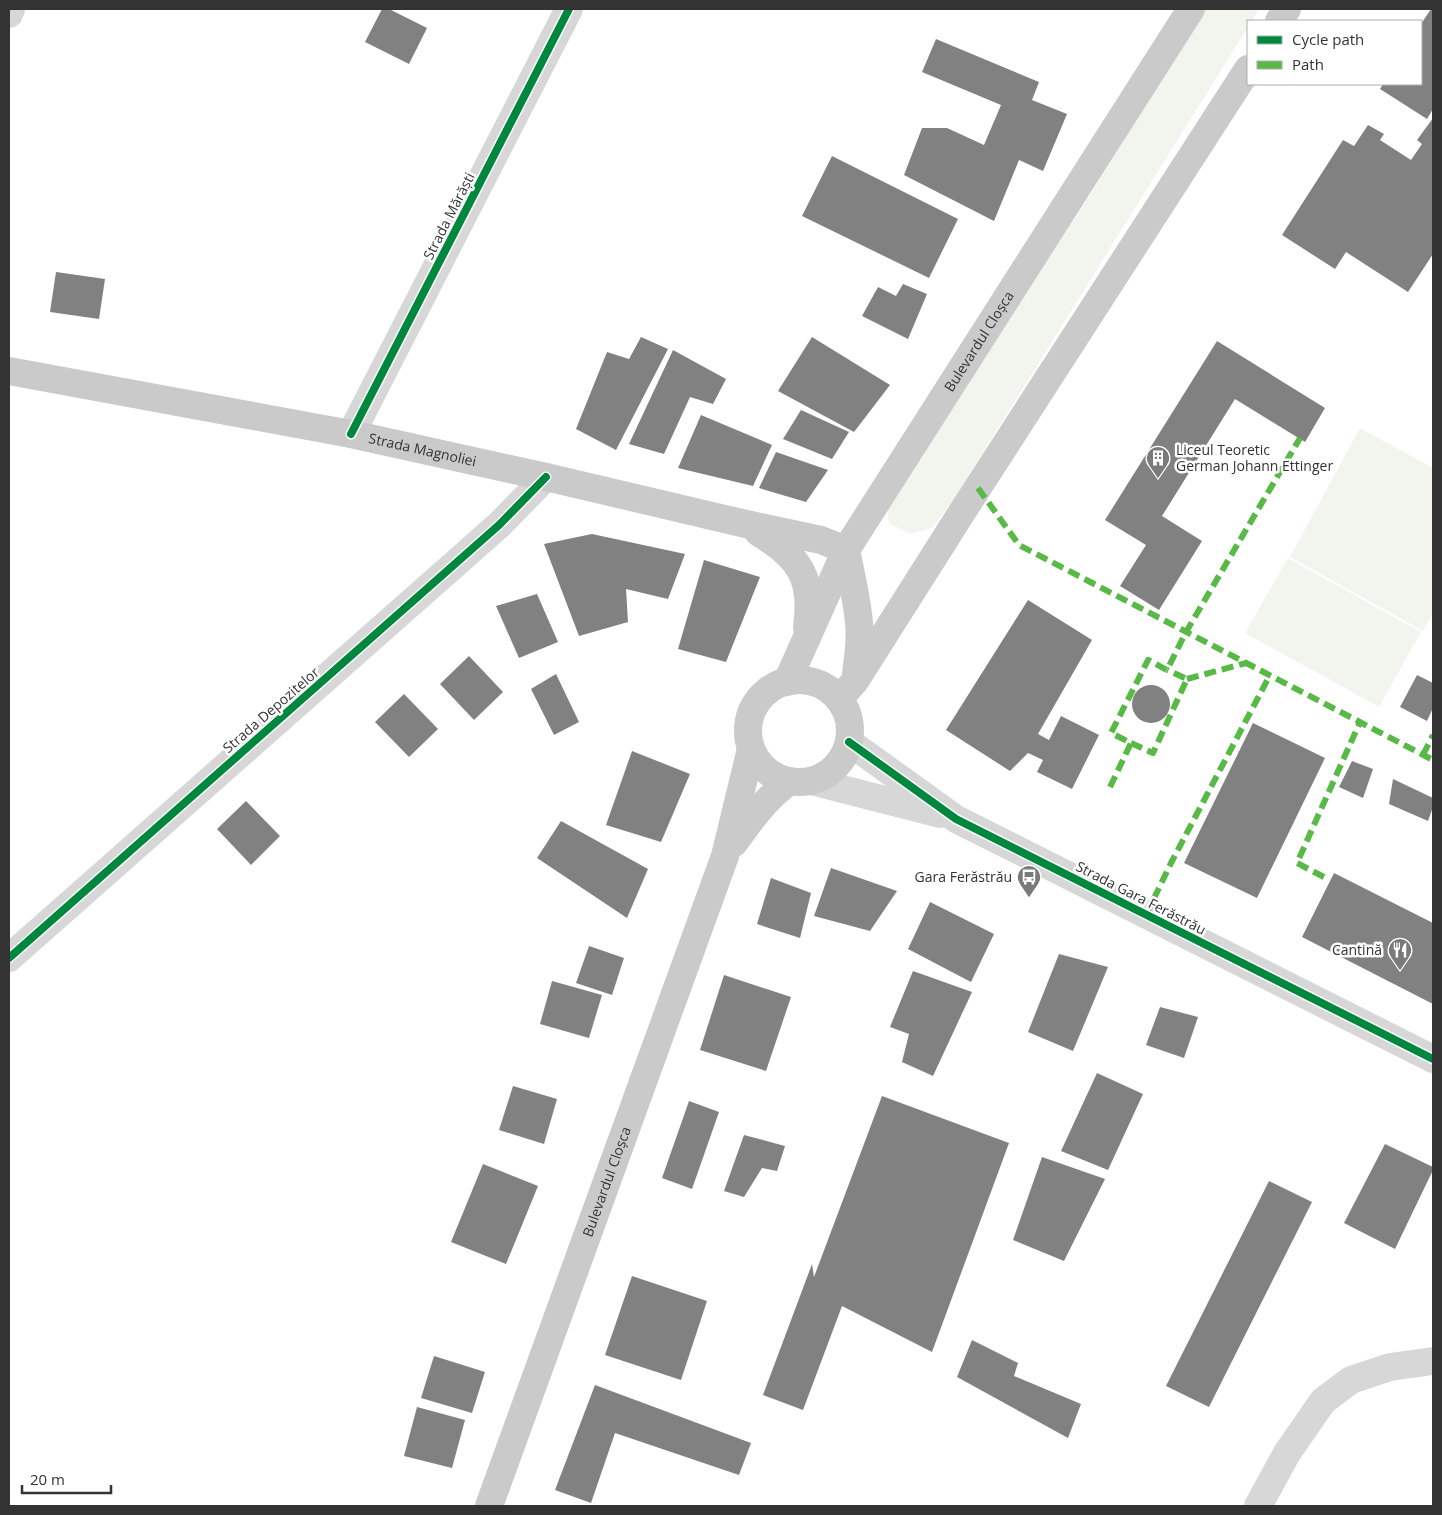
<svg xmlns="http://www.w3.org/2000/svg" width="1442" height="1515" font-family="'Open Sans',sans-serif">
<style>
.green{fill:#f1f5ed}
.building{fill:#818181}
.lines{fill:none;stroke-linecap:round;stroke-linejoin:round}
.minor{stroke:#d7d7d7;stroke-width:28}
.major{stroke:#cacaca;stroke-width:28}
.quiet{stroke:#58b947;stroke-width:6;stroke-dasharray:12 6;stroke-linecap:butt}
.cycleway-casing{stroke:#fff;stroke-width:11}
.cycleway{stroke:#00873e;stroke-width:8}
.labels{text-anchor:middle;stroke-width:5;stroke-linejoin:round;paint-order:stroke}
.street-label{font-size:14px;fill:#333;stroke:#fff}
.poi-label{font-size:14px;fill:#333;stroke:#fff;text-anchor:end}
</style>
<rect width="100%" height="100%" fill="#fff"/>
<g class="green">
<path d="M1205 9H1259L1252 21H1248V27L955 497 932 528 910 534 889 523 886 501 1089 197Z"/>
<path d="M1360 428 1433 468V613L1423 631 1290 557Z"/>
<path d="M1288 558 1421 632 1379 707 1245 633Z"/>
</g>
<g class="building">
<path d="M382 9H389L427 28 409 64 365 42Z"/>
<path d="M1431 9H1433V109L1427 119 1380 89 1383 84H1421V24Z"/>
<path d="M936 39 1039 82 1032 100 1067 114 1043 171 1019 160 994 221 904 175 922 128H947L984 145 1001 105 922 72Z"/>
<path d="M1433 118V254L1408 292 1346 252 1335 269 1282 235 1343 140 1354 146 1368 125 1384 134 1380 140 1411 160 1422 144 1417 140Z"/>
<path d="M832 156 958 219 929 278 802 216Z"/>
<path d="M56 272 105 279 99 319 50 312Z"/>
<path d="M903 284 927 294 908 339 862 316 878 287 896 296Z"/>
<path d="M641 337 668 349 616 450 576 429 607 352 629 359Z"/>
<path d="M812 337 890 385 854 432 778 391Z"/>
<path d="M1217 341 1325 408 1305 442 1235 399 1162 516 1202 541 1159 610 1120 586 1146 545 1105 520Z"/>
<path d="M673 350 726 379 713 404 690 397 664 454 629 444Z"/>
<path d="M801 410 849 432 832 459 783 439Z"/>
<path d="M701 415 772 445 753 486 678 468Z"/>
<path d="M776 452 828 470 806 502 759 488Z"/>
<path d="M592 534 685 554 668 599 626 589 628 622 579 636 544 544Z"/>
<path d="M704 560 760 577 726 662 678 649Z"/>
<path d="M537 594 558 642 519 658 496 606Z"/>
<path d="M1028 600 1092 640 1038 734 1049 740 1061 716 1099 735 1072 789 1037 772 1043 760 1028 753 1010 771 946 730Z"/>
<path d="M469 656 503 692 474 720 440 684Z"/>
<path d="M556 674 579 722 554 735 531 689Z"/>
<path d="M1417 675 1433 683V708L1427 721 1400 707Z"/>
<circle cx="1151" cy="704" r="19"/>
<path d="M404 694 438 729 409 757 375 722Z"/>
<path d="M1253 723 1325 758 1257 898 1184 863Z"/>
<path d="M632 751 690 774 661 842 606 825Z"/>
<path d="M1352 761 1373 769 1363 798 1339 787Z"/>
<path d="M1393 779 1433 798V807L1428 821 1389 804Z"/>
<path d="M246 801 280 836 251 865 217 829Z"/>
<path d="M561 821 648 869 627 918 537 858Z"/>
<path d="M831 868 897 891 870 931 814 916Z"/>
<path d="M1334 873 1433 923V1004L1302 937Z"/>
<path d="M771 878 811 893 800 938 757 924Z"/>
<path d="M930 902 994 934 971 982 908 949Z"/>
<path d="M589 946 624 958 612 995 576 983Z"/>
<path d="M1059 954 1108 967 1073 1051 1028 1032Z"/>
<path d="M913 971 972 992 933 1076 902 1062 909 1034 890 1027Z"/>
<path d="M724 975 791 997 766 1071 700 1050Z"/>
<path d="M552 981 602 995 589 1038 540 1024Z"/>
<path d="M1160 1007 1198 1017 1184 1058 1146 1045Z"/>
<path d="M1097 1073 1143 1094 1108 1170 1061 1151Z"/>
<path d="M513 1086 557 1099 544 1144 499 1130Z"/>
<path d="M882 1096 1009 1143 932 1352 842 1306 803 1410 763 1395 812 1264 814 1277Z"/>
<path d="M689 1101 719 1112 692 1189 662 1178Z"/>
<path d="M744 1135 785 1146 777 1171 762 1168 744 1197 724 1191Z"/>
<path d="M1385 1144 1433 1167V1170L1395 1249 1344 1223Z"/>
<path d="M1042 1157 1105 1179 1064 1261 1013 1240Z"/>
<path d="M483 1164 538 1186 506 1264 451 1242Z"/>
<path d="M1269 1181 1312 1202 1209 1407 1166 1386Z"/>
<path d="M632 1276 707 1301 681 1380 605 1355Z"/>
<path d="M972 1340 1018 1363 1014 1376 1081 1404 1068 1438 957 1377Z"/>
<path d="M434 1356 485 1372 472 1413 421 1398Z"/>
<path d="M595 1385 751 1443 739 1475 615 1433 591 1503 555 1490Z"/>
<path d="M417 1407 465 1420 452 1468 404 1456Z"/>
</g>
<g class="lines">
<g class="minor">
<path d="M9 14 11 9"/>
<path d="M351 434 569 9"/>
<path d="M849 742 956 819 1433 1059"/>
<path d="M811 781 940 814"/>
<path d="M9 958 499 525 546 477"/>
<path d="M1258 1506 1287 1453 1323 1401 1351 1380 1390 1367 1433 1361"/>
</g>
<g class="major">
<path d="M1279 21 1287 9"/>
<path id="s1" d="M9 371 351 434 546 477 746 524 821 540 846 550"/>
<path d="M758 532C799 557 814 577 807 627"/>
<path d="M846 550C851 575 857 599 859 623 861 640 858 657 856 674"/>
<circle cx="799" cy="731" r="51"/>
<path id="s2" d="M787 682 846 550 1191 9"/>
<path d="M839 699 855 681 964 509 1248 69"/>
<path d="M734 843C752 818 765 799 790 781"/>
<path id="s3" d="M489 1506 725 856 751 749"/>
</g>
<g class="quiet">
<path d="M978 488 1019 545 1433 760"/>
<path d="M1187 679 1246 663"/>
<path d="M1131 743 1153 753 1187 679 1167 670"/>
<path d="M1423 755 1433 735"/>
<path d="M1110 787 1131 743 1111 733 1148 660 1167 670 1186 632 1300 438"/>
<path d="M1324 877 1297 863 1360 722"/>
<path d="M1146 915 1171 863 1270 675"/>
</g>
<g class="cycleway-casing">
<g id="cycleway">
<path d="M351 434 569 9"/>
<path d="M849 742 956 819 1433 1059"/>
<path d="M9 958 499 525 546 477"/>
</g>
</g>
<use href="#cycleway" class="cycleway"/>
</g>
<defs>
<g id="building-pin" transform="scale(1.25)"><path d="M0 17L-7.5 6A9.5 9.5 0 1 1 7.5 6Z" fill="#7a7a7a" stroke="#fff"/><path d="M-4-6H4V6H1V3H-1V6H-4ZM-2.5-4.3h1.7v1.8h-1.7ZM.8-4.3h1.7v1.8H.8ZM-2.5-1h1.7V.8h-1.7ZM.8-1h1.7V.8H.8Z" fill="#fff"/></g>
<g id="bus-pin" transform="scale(1.25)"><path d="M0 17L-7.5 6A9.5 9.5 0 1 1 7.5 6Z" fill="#7a7a7a" stroke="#fff"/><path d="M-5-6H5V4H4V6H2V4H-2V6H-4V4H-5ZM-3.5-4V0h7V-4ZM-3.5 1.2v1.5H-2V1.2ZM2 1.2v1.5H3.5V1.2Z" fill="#fff"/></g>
<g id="restaurant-pin" transform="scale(1.25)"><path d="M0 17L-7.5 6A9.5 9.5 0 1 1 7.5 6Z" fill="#7a7a7a" stroke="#fff"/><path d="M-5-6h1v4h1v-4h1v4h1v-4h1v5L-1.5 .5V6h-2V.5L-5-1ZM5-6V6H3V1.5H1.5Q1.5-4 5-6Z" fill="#fff"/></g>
</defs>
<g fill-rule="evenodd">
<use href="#building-pin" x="1158" y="458"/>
<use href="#bus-pin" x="1029" y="877"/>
<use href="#restaurant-pin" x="1400" y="950"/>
</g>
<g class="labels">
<g class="street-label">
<text transform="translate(449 216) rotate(-63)" y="5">Strada Mărăști</text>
<text dy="5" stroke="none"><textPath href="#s2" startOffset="392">Bulevardul Cloșca</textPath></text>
<text dy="5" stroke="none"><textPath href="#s1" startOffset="421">Strada Magnoliei</textPath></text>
<text transform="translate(271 710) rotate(-41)" y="5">Strada Depozitelor</text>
<text transform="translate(1141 898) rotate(27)" y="5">Strada Gara Ferăstrău</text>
<text dy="5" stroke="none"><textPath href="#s3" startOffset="345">Bulevardul Cloșca</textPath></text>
</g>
<g class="poi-label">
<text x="1176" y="455" text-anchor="start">Liceul Teoretic<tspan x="1176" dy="16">German Johann Ettinger</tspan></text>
<text x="1012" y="882">Gara Ferăstrău</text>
<text x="1382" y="955">Cantină</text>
</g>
</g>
<rect width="1442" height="1515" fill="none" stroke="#333333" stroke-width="20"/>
<rect x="1247" y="20" width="175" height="65" fill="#ffffff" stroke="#adadad"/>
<rect x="1257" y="36" width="25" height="8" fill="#00873e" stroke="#adadad"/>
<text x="1292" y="45" font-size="15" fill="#333333">Cycle path</text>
<rect x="1257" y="61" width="25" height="8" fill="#58b947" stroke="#adadad"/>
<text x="1292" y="70" font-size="15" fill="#333333">Path</text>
<path d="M22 1485v8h89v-8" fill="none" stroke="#333333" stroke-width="2.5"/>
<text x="30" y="1485" font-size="15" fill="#333333" stroke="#ffffff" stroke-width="4" paint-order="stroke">20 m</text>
</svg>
